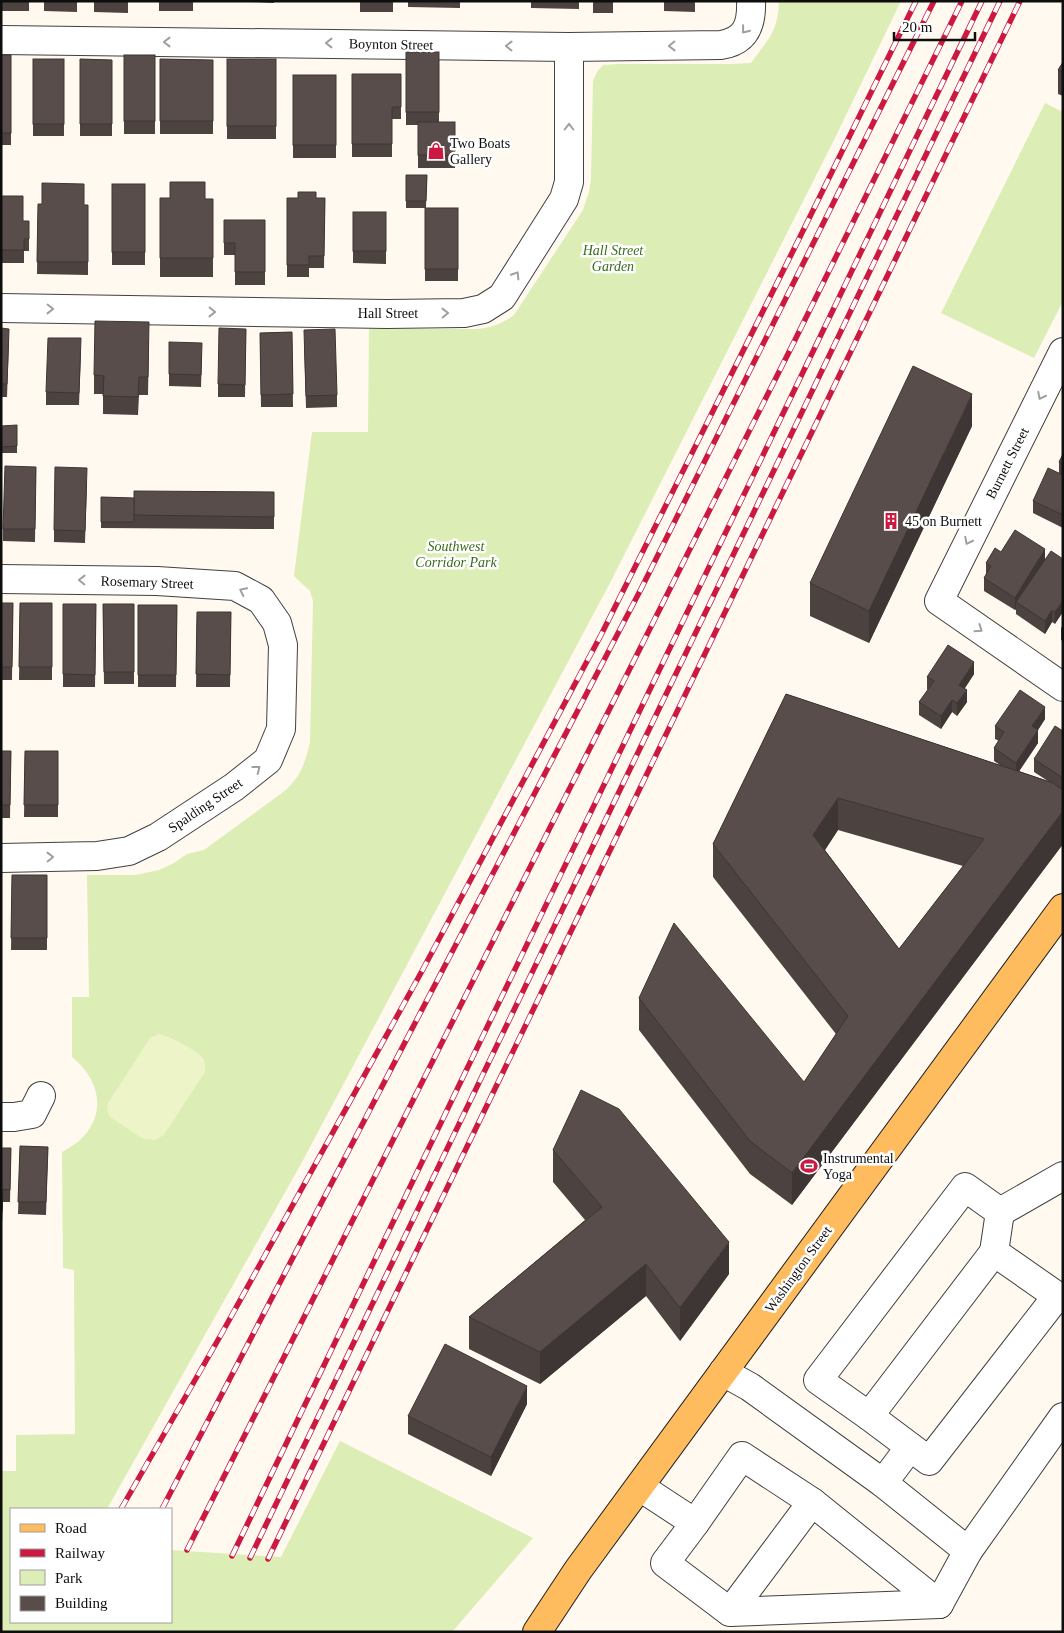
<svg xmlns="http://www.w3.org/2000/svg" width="1064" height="1633" font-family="Georgia,serif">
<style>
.green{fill:#dcedb5}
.pitch{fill:#ecf4c8}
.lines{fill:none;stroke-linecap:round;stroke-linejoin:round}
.minor-casing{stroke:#414141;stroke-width:30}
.major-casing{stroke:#1f1f1f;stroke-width:30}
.minor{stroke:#fff;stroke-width:28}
.major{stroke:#ffbc5f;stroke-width:28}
.rail-casing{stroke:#cb1941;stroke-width:5.5}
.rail{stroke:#fff;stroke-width:4;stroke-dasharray:11;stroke-linecap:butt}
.wall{fill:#4c4240;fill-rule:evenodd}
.shaded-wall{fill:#3e3634}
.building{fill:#584d4a;stroke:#3e3634;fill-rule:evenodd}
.oneway{stroke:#9f9f9f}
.labels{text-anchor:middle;stroke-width:5;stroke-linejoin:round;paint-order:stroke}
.street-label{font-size:14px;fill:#0e0e0e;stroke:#fff}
.poi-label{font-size:14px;fill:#0e0e0e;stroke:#fff;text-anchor:start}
.park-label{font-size:14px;font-style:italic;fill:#386c18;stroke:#fff}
</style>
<rect width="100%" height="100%" fill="#fff9ef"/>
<g class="green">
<path d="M779 1H901L834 140 611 581 301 1164 107 1509H11V1622H171V1550L281 1557 340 1441 533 1538 452 1632H1V1471H16V1435L75 1434 74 1270 63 1268 62 1152C105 1131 109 1087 72 1057V997H89L87 875H136L159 870 174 863 187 854 204 850 282 793C300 779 305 764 310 742L313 601 310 591 294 576 312 432H368L369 329H475C491 328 501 324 514 315L583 210 589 192 591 179 593 81 597 72 603 65 621 64H731L751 63C768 39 778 33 779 1Z"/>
<path d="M1045 103 1063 112V301L1034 358 941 313Z"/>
</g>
<path class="pitch" d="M159 1034C169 1036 195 1049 202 1057 206 1061 205 1067 205 1072L164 1135 155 1140 143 1139 110 1117 107 1110 108 1103 150 1038Z"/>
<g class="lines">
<g class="minor-casing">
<g id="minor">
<path d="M1 40 569 47 721 45C746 41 752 25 751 1"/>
<path d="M1 308 387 314 464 313 483 309 502 297 564 199 569 182V47"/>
<path d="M1063 352 939 601 1063 687"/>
<path d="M1 579 157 581 235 586 261 600 277 623 283 645 281 729 268 760 234 787 158 837 129 851 97 856 1 858"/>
<path d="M1 1117H14L32 1114 41 1096"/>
<path d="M1000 1212 1063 1176"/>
<path d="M1057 1296 929 1461 869 1416 994 1252 1057 1296 1063 1299"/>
<path d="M723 1372 750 1387 883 1483 968 1551 1063 1417"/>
<path d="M869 1416 818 1380 965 1187 1000 1212 994 1252"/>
<path d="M883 1483 910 1447"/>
<path d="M640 1487 695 1523 665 1563 730 1612 939 1604"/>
<path d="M695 1523 742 1456 812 1502 939 1604"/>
<path d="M939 1604 968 1551"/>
<path d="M730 1612 812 1502"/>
</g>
</g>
<g class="major-casing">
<path id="major" d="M537 1632 578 1570 1063 908"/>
</g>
<use href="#minor" class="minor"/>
<use href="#major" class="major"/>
<g class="rail-casing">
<g id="rail">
<path d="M121 1509 222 1333 422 971 601 635 796 245 916 1"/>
<path d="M162 1509 641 589 934 1"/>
<path d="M187 1550 792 346 962 1"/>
<path d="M232 1556 982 1"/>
<path d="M250 1558 1000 1"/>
<path d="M268 1559 1020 1"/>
</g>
</g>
<use href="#rail" class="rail"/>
</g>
<g class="wall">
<rect x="2" y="1" width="27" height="10"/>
<path d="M44 1H77V12L44 11Z"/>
<path d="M94 1H128V13L94 12Z"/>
<rect x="159" y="1" width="34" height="10"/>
<path d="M229 1H274V3Z"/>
<rect x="360" y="1" width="33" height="11"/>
<path d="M408 1H460V8L408 7Z"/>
<path d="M531 1H579V9L531 8Z"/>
<rect x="593" y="1" width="20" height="12"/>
<path d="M664 1H695V12L664 11Z"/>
<path d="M406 52H439V122H455V168H418V125H406Z"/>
<rect x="1" y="55" width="10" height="90"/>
<rect x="124" y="55" width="31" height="79"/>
<rect x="33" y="59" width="31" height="77"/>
<path d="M80 59 112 60V136H80Z"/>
<path d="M160 59 213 60V134H160Z"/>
<rect x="227" y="59" width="49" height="80"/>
<path d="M1063 62V96L1058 94V70Z"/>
<path d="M352 74H401V119H392V157H352Z"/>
<rect x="293" y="75" width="43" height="83"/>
<path d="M406 175H427L426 208H406Z"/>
<rect x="112" y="184" width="33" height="81"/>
<path d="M1 196 23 221H29V251H24V263H1Z"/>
<path d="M160 198 213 199V277H160Z"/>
<path d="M287 198H325L324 268H309V277H287Z"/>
<path d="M38 204 88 205V275L37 274Z"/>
<rect x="425" y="208" width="33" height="73"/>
<path d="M353 212H386V264L353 263Z"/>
<path d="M224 220H265V285H235V255H224Z"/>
<path d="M1 328 9 341 7 397H1Z"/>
<path d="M246 329 245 397H218V384Z"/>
<path d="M292 332 293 407H261L260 333Z"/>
<path d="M149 341 148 395H139L138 415 103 414V394H94V375Z"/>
<path d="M169 342 202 356 201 387 169 386Z"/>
<path d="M304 342 337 395V407L306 408Z"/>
<path d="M81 351 79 405H46V392Z"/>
<path d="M1 426 17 446V453H1Z"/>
<path d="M972 426 869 643 810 616V583Z"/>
<path d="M1063 454V528L1033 513V501L1059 473V462Z"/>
<path d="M36 467 35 542 3 541V529Z"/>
<path d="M87 481 85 543 54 542V530Z"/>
<path d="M274 492V529L101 528V497L134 498Z"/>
<path d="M1001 552 1045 560 1063 559 1055 624 1052 622 1045 634 1016 614V609L1015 610 984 591V578L986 574V563Z"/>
<path d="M1 603H13L12 680H1Z"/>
<path d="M20 603H52V680H19Z"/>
<path d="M63 604H96L95 687H63Z"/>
<path d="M103 604H134V684H104Z"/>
<path d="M138 605H177L176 687H138Z"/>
<path d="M197 612H231L230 687H196Z"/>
<path d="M1063 625V641L1061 640V628Z"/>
<path d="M974 674 965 688 967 702 957 716 952 712 941 729 919 715V702L928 690 927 689V677Z"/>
<path d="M786 694 1000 765 994 761V748L999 741 995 739V726L1045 719 1038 730V743L1019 771 1048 781 1034 772V759L1063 731V844L792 1205 750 1174 639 1030V998L804 1082 836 1034 713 877V844ZM838 830 963 866 899 949 825 850Z"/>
<path d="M1 751H11L10 818H1Z"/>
<path d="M25 751H58V817H24Z"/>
<path d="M12 875H47V950H11Z"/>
<path d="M20 1146 48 1147 46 1215 18 1214Z"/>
<path d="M1 1148H11L10 1202H3L2 1223H1Z"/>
<path d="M553 1150 729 1274 680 1341 646 1296 540 1384 469 1349V1317L585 1220 553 1182Z"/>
<path d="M527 1404 491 1476 408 1434V1416Z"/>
</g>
<g class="shaded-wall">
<path d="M972 394V426L869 643V611Z"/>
<path d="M1045 549V562L1016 602V609L1015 610V598Z"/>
<path d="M1063 600V612L1055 624V612Z"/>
<path d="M1052 610V622L1045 634V621Z"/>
<path d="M974 662V674L959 697V685Z"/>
<path d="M967 690V702L957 716V703Z"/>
<path d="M952 700V712L941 729V716Z"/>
<path d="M1045 707V719L1032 739V726Z"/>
<path d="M1038 730V743L1016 776V763Z"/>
<path d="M838 798V830L813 868V835Z"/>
<path d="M1063 811V844L792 1205V1173Z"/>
<path d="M729 1242V1274L680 1341V1308Z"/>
<path d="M646 1264V1296L540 1384V1352Z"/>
<path d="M527 1386V1404L491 1476V1457Z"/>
</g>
<g class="building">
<rect x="406" y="52" width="33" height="60"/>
<rect x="1" y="55" width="10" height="78"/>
<rect x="124" y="55" width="31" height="66"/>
<rect x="33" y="59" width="31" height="65"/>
<path d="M80 59 112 60V124H80Z"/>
<path d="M160 59 213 60V121H160Z"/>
<rect x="227" y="59" width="49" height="67"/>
<path d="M1063 62V72L1058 70Z"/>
<path d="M352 74H401V107H392V144H352Z"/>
<rect x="293" y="75" width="43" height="70"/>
<rect x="418" y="122" width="37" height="33"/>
<path d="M406 175H427L426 201H406Z"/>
<path d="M170 182H205V199H213V258H160V198H170Z"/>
<path d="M42 183 84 184V205H88V262H37L38 204H42Z"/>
<rect x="112" y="184" width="33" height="68"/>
<path d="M298 192H316V198H325L324 256H309V265H287V198H298Z"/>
<path d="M1 196H23V221H29V239H24V250H1Z"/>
<rect x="425" y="208" width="33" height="61"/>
<rect x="353" y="212" width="33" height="39"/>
<path d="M224 220H265V272H235V243H224Z"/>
<path d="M95 321 149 322 148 377H139L138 397 103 396 104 376 94 375Z"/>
<path d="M1 328 9 329 7 384H1Z"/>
<path d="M219 328 246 329 245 385 218 384Z"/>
<path d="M335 329 337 395 306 396 304 330Z"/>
<path d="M292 332 293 394 261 395 260 333Z"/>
<path d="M48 338H81L79 393 46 392Z"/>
<path d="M169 342 202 343 201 375 169 374Z"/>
<path d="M913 366 972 394 869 611 810 583Z"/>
<path d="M17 425V446L1 447V426Z"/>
<path d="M1063 454V464L1059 462Z"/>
<path d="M5 466 36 467 35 529H3Z"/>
<path d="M55 467 87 468 85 531 54 530Z"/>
<path d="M1048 468 1063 475V515L1033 501Z"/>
<path d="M134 491 274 492V517L134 515Z"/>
<path d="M101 497 134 498V522H101Z"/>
<path d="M1015 530 1045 549 1015 598 984 578 991 566 986 563 995 548 1001 552Z"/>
<path d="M1051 551 1063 559V600L1055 612 1052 610 1045 621 1016 602Z"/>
<path d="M1 603H13L12 667H1Z"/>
<path d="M20 603H52V667H19Z"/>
<path d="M63 604H96L95 675 63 674Z"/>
<path d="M103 604H134V672H104Z"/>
<path d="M138 605H177L176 675H138Z"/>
<path d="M197 612H231L230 675 196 674Z"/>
<path d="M948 645 974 662 959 685 967 690 957 703 952 700 941 716 919 702 934 681 927 677Z"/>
<path d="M1020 690 1045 707 1032 726 1038 730 1016 763 994 748 1004 732 995 726Z"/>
<path d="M786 694 1053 783 1063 790V811L792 1173 750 1141 639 998 674 923 804 1082 848 1016 713 844ZM838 798 984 839 899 949 813 835Z"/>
<path d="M1055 726 1063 731V778L1034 759Z"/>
<path d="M1 751H11L10 805H1Z"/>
<path d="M25 751H58V805H24Z"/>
<path d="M12 875H47V938H11Z"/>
<path d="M581 1090 619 1109 729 1242 680 1308 646 1264 540 1352 469 1317 602 1207 553 1150Z"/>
<path d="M20 1146 48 1147 46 1202H18Z"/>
<path d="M1 1148H11L10 1190 3 1189 2 1211H1Z"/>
<path d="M445 1344 527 1386 491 1457 408 1416Z"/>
</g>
<defs><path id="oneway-chevron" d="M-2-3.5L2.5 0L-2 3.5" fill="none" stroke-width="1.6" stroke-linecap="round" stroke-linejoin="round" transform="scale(1.25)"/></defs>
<g class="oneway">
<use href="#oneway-chevron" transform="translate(745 30) rotate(128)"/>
<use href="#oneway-chevron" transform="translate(167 42) rotate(-180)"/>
<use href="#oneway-chevron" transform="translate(329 43) rotate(-180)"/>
<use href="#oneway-chevron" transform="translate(509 46) rotate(-179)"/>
<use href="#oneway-chevron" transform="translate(672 46) rotate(179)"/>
<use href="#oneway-chevron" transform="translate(569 127) rotate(-90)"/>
<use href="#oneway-chevron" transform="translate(516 275) rotate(-58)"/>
<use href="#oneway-chevron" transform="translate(50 309) rotate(1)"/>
<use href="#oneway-chevron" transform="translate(212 312) rotate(1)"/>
<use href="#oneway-chevron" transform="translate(445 313) rotate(-1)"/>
<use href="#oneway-chevron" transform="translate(1041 396) rotate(117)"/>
<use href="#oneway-chevron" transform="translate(968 541) rotate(117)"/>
<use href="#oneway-chevron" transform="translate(82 580) rotate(-179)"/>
<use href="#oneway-chevron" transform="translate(243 591) rotate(-154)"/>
<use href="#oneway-chevron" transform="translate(979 629) rotate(35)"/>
<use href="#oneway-chevron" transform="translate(257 769) rotate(-38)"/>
<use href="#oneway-chevron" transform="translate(50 857) rotate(-1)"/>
</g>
<defs>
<g id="shop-bare" transform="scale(1.35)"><path d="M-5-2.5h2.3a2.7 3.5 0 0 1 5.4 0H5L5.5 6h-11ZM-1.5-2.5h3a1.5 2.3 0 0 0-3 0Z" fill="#cb1941" stroke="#fff" stroke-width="2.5" paint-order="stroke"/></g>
<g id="building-bare" transform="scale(1.35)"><path d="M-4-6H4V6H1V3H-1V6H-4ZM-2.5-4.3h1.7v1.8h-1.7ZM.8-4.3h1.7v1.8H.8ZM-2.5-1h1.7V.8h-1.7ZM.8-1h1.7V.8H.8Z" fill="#cb1941" stroke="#fff" stroke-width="2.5" paint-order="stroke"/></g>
<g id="stadium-bare" transform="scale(1.35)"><path d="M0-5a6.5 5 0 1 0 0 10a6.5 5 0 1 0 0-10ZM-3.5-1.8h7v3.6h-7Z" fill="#cb1941" stroke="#fff" stroke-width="2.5" paint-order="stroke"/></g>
</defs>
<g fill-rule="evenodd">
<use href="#shop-bare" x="436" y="151"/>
<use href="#building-bare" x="891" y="521"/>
<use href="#stadium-bare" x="809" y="1166"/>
</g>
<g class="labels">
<g class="street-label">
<text transform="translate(391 44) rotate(1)" y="5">Boynton Street</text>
<text x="388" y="318">Hall Street</text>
<text transform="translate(1007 463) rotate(-63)" y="5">Burnett Street</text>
<text transform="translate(147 582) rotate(2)" y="5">Rosemary Street</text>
<text transform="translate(205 805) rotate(-34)" y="5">Spalding Street</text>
<text transform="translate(798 1269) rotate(-54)" y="5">Washington Street</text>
</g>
<g class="poi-label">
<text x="450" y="148">Two Boats<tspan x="450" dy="16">Gallery</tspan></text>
<text x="905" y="526">45 on Burnett</text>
<text x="823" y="1163">Instrumental<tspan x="823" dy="16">Yoga</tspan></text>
</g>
<g class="park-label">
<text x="613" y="255">Hall Street<tspan x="613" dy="16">Garden</tspan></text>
<text x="456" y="551">Southwest<tspan x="456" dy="16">Corridor Park</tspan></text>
</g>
</g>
<rect width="1064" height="1633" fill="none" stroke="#0e0e0e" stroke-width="5"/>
<rect x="10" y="1508" width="162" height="115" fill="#ffffff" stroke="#9f9f9f"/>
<rect x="20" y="1524" width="25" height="8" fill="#ffbc5f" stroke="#9f9f9f"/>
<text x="55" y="1533" font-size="15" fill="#0e0e0e">Road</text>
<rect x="20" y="1549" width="25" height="8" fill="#cb1941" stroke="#9f9f9f"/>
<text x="55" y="1558" font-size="15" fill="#0e0e0e">Railway</text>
<rect x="20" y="1570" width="25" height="15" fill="#dcedb5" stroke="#9f9f9f"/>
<text x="55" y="1583" font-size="15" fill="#0e0e0e">Park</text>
<rect x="20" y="1596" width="25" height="15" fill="#584d4a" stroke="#9f9f9f"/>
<text x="55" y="1608" font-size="15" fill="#0e0e0e">Building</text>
<path d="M894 32v8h81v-8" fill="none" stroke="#0e0e0e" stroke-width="2.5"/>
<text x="902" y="32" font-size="15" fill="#0e0e0e" stroke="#ffffff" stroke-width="4" paint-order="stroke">20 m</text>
</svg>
